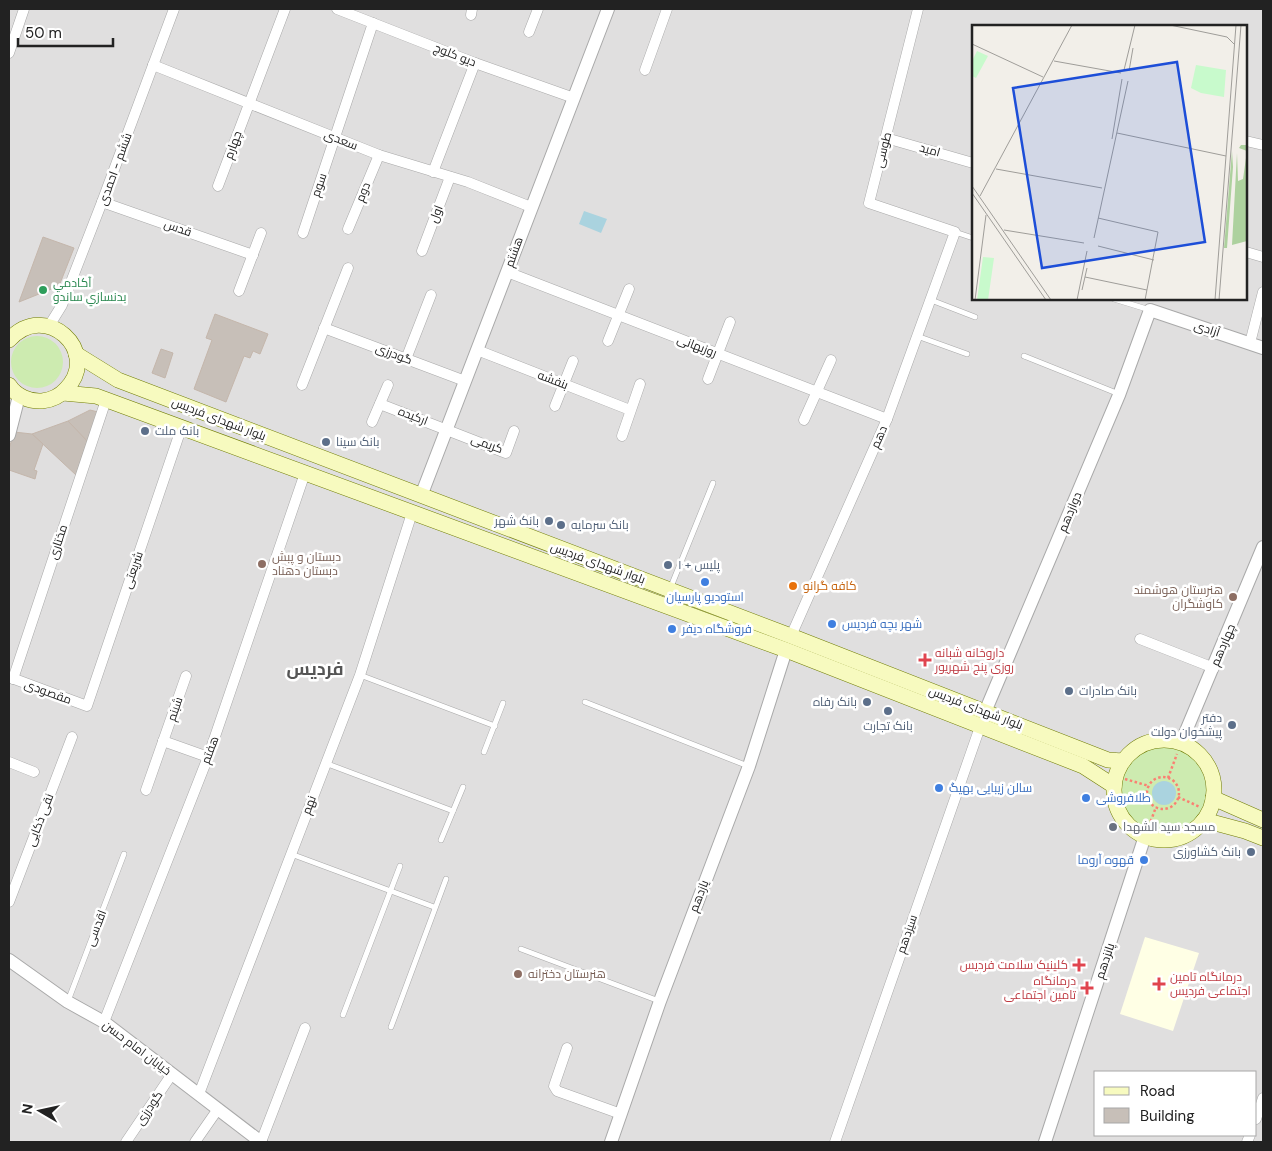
<svg xmlns="http://www.w3.org/2000/svg" width="1272" height="1151" font-family="'DM Sans',Cairo,sans-serif">
<style>
.residential{fill:#e0dfdf;fill-rule:evenodd}
.education{fill:#ffffe5}
.grass{fill:#cdebb0}
.water{fill:#aad3df}
.building{fill:#c7bfb8;stroke:#c4b6ab}
.lines{fill:none;stroke-linecap:round;stroke-linejoin:round}
.service-casing{stroke:#a9a9a9;stroke-width:6}
.minor-casing{stroke:#a9a9a9;stroke-width:11}
.tertiary-casing{stroke:#a9a9a9;stroke-width:14}
.secondary-casing{stroke:#707d05;stroke-width:16}
.path{stroke:#fa8072;stroke-width:2.5;stroke-dasharray:2.5 2.5;stroke-linecap:butt}
.service{stroke:#fff;stroke-width:5}
.minor{stroke:#fff;stroke-width:10}
.tertiary{stroke:#fff;stroke-width:12}
.secondary{stroke:#f7fabf;stroke-width:15}
.leisure-dot{fill:#2e9e5b;stroke:#fff;stroke-width:2}
.service-dot{fill:#5c6f8a;stroke:#fff;stroke-width:2}
.education-dot{fill:#8d6e63;stroke:#fff;stroke-width:2}
.shop-dot{fill:#3f7fe0;stroke:#fff;stroke-width:2}
.food-dot{fill:#e8710a;stroke:#fff;stroke-width:2}
.health-dot{fill:#e0444e;stroke:#fff;stroke-width:2}
.worship-dot{fill:#6b7280;stroke:#fff;stroke-width:2}
.labels{text-anchor:middle;stroke-width:5;stroke-linejoin:round;paint-order:stroke}
.street-label{font-size:12px;fill:#222;stroke:#fff}
.leisure-label{font-size:12px;fill:#27864d;stroke:#fff;text-anchor:start}
.service-label{font-size:12px;fill:#4e5e75;stroke:#fff;text-anchor:start}
.education-label{font-size:12px;fill:#785e54;stroke:#fff;text-anchor:start}
.food-label{font-size:12px;fill:#c56008;stroke:#fff;text-anchor:start}
.shop-label{font-size:12px;fill:#366cbe;stroke:#fff;text-anchor:start}
.health-label{font-size:12px;fill:#be3a42;stroke:#fff;text-anchor:start}
.worship-label{font-size:12px;fill:#5b616d;stroke:#fff;text-anchor:start}
.district-label{font-size:18px;font-weight:bold;fill:#555;stroke:#fff}
.inset-road{fill:none;stroke:#9f9d99;stroke-width:1}
.view{fill:#1d4ed8;fill-opacity:0.15;stroke:#1d4ed8;stroke-width:2.5}
.inset-edge{fill:none;stroke:#222;stroke-width:2.5}
</style>
<rect width="100%" height="100%" fill="#f2efe9"/>
<path class="residential" d="M9 9H1263V1142H9ZM973 26H1246V299H973ZM1096 1072H1256V1135H1096Z"/>
<path class="education" d="M1145 937 1199 953 1173 1031 1120 1014Z"/>
<g class="grass">
<circle cx="37" cy="362" r="26"/>
<circle cx="1162" cy="790" r="44"/>
</g>
<g class="water">
<path d="M584 211 607 219 601 233 579 224Z"/>
<circle cx="1164" cy="793" r="12"/>
</g>
<g class="building">
<path d="M43 237 74 248 59 286 19 302Z"/>
<path d="M215 314 268 334 260 354 253 351 250 358 244 356 226 402 194 389 212 340 206 338Z"/>
<path d="M161 349 173 353 165 378 152 373Z"/>
<path d="M90 410 98 412 87 441 68 421Z"/>
<path d="M68 421 87 441 76 475 32 434Z"/>
<path d="M14 432 32 434 43 444 34 470 37 471 35 479 9 470V449Z"/>
</g>
<g class="lines">
<g class="service-casing">
<g id="service">
<path d="M955 232 973 238"/>
<path d="M1114 299 1150 310"/>
<path d="M931 300 975 317"/>
<path d="M917 336 967 354"/>
<path d="M1024 356 1119 394"/>
<path d="M670 589 713 483"/>
<path d="M360 675 495 726"/>
<path d="M585 702 748 766"/>
<path d="M484 752 503 703"/>
<path d="M325 763 453 811"/>
<path d="M441 840 463 787"/>
<path d="M291 854 434 907"/>
<path d="M521 949 659 1001"/>
<path d="M68 1001 124 854"/>
<path d="M343 1015 400 866"/>
<path d="M391 1027 446 879"/>
</g>
</g>
<g class="minor-casing">
<g id="minor">
<path d="M337 9 475 63 574 98"/>
<path d="M471 15 472 9"/>
<path d="M529 32 538 9"/>
<path d="M9 53 24 9"/>
<path d="M153 65 379 155 468 182 531 207"/>
<path d="M645 70 667 9"/>
<path d="M886 138 973 163"/>
<path d="M1246 141 1263 145"/>
<path d="M433 172 475 63"/>
<path d="M218 186 285 9"/>
<path d="M102 202 253 255"/>
<path d="M348 229 379 155"/>
<path d="M303 233 373 23"/>
<path d="M422 251 450 177"/>
<path d="M1246 252 1263 257"/>
<path d="M507 272 887 419"/>
<path d="M239 291 261 233"/>
<path d="M49 326 62 305 102 202 174 9"/>
<path d="M324 328 465 381"/>
<path d="M608 341 629 289"/>
<path d="M1250 343 1263 292"/>
<path d="M477 350 630 410"/>
<path d="M406 359 431 295"/>
<path d="M708 379 730 322"/>
<path d="M302 385 348 268"/>
<path d="M380 404 506 453 514 431"/>
<path d="M555 406 573 361"/>
<path d="M804 420 831 360"/>
<path d="M372 422 388 385"/>
<path d="M622 436 640 384"/>
<path d="M791 636 887 419 955 232 869 203 918 9"/>
<path d="M1140 639 1214 668"/>
<path d="M9 677 87 706 179 435"/>
<path d="M13 679 104 406"/>
<path d="M163 741 208 757"/>
<path d="M9 762 34 772"/>
<path d="M146 790 186 676"/>
<path d="M9 902 72 737"/>
<path d="M104 1022 208 757 305 473"/>
<path d="M567 1048 554 1086 557 1091 621 1114"/>
<path d="M199 1094 360 675 412 513"/>
<path d="M1256 1119 1263 1098"/>
<path d="M126 1142 172 1074"/>
<path d="M195 1142 218 1109"/>
<path d="M261 1142 305 1028"/>
<path d="M835 1142 980 727"/>
<path d="M1247 1142 1250 1135"/>
</g>
</g>
<g class="tertiary-casing">
<g id="tertiary">
<path d="M9 435 19 396"/>
<path d="M421 496 608 9"/>
<path d="M985 712 1119 395 1150 310 1263 348"/>
<path d="M1181 743 1263 547"/>
<path d="M9 960 68 1002 104 1022 261 1142"/>
<path d="M611 1142 660 1001 749 766 786 650"/>
<path d="M1045 1142 1145 836"/>
</g>
</g>
<g class="secondary-casing">
<g id="secondary">
<path d="M9 340C45 299 102 352 66 389 60 396 51 400 42 401 30 402 16 396 9 385"/>
<path d="M76 354 118 380 791 636 1108 760 1123 761"/>
<path d="M63 393 96 396 786 650 1083 766 1114 786"/>
<circle cx="1164" cy="790" r="50"/>
<path d="M1213 798 1263 820"/>
<path d="M1204 820 1245 831 1263 838"/>
</g>
</g>
<g class="path">
<circle cx="1163" cy="793" r="16"/>
<path d="M1168 778 1177 754"/>
<path d="M1125 779 1149 786"/>
<path d="M1178 797 1200 807"/>
<path d="M1149 826 1156 807"/>
</g>
<use href="#service" class="service"/>
<use href="#minor" class="minor"/>
<use href="#tertiary" class="tertiary"/>
<use href="#secondary" class="secondary"/>
</g>
<circle class="leisure-dot" cx="43" cy="290" r="5"/>
<g class="service-dot">
<circle cx="145" cy="431" r="5"/>
<circle cx="326" cy="442" r="5"/>
<circle cx="549" cy="521" r="5"/>
<circle cx="561" cy="525" r="5"/>
<circle cx="668" cy="565" r="5"/>
<circle cx="1069" cy="691" r="5"/>
<circle cx="867" cy="702" r="5"/>
<circle cx="888" cy="711" r="5"/>
<circle cx="1232" cy="725" r="5"/>
<circle cx="1251" cy="852" r="5"/>
</g>
<g class="education-dot">
<circle cx="262" cy="564" r="5"/>
<circle cx="1233" cy="597" r="5"/>
<circle cx="518" cy="974" r="5"/>
</g>
<g class="shop-dot">
<circle cx="705" cy="582" r="5"/>
<circle cx="832" cy="624" r="5"/>
<circle cx="672" cy="629" r="5"/>
<circle cx="939" cy="788" r="5"/>
<circle cx="1086" cy="798" r="5"/>
<circle cx="1144" cy="860" r="5"/>
</g>
<circle class="food-dot" cx="793" cy="586" r="5"/>
<g class="health-dot">
<path d="M922.5 652.5h5v5h5v5h-5v5h-5v-5h-5v-5h5z"/>
<path d="M1076.5 957.5h5v5h5v5h-5v5h-5v-5h-5v-5h5z"/>
<path d="M1156.5 976.5h5v5h5v5h-5v5h-5v-5h-5v-5h5z"/>
<path d="M1084.5 980.5h5v5h5v5h-5v5h-5v-5h-5v-5h5z"/>
</g>
<circle class="worship-dot" cx="1113" cy="827" r="5"/>
<g class="labels">
<g class="street-label">
<text transform="translate(455 55) rotate(21)" y="4">دیو کلوچ</text>
<text transform="translate(341 140) rotate(21)" y="4">سعدی</text>
<text transform="translate(233 145) rotate(-70)" y="4">چهارم</text>
<text transform="translate(883 150) rotate(-76)" y="4">طوسی</text>
<text transform="translate(930 150) rotate(16)" y="4">امید</text>
<text transform="translate(115 169) rotate(-70)" y="4">ششم - احمدی</text>
<text transform="translate(319 185) rotate(-71)" y="4">سوم</text>
<text transform="translate(363 192) rotate(-68)" y="4">دوم</text>
<text transform="translate(436 214) rotate(-69)" y="4">اول</text>
<text transform="translate(178 228) rotate(20)" y="4">قدس</text>
<text transform="translate(514 252) rotate(-70)" y="4">هشتم</text>
<text transform="translate(1207 329) rotate(18)" y="4">آزادی</text>
<text transform="translate(697 346) rotate(21)" y="4">روزبهانی</text>
<text transform="translate(394 354) rotate(21)" y="4">گودرزی</text>
<text transform="translate(553 380) rotate(21)" y="4">بنفشه</text>
<text transform="translate(413 416) rotate(21)" y="4">ارکیده</text>
<text transform="translate(219 419) rotate(21)" y="4">بلوار شهدای فردیس</text>
<text transform="translate(879 437) rotate(-66)" y="4">دهم</text>
<text transform="translate(487 444) rotate(20)" y="4">کریمی</text>
<text transform="translate(1070 512) rotate(-67)" y="4">دوازدهم</text>
<text transform="translate(58 542) rotate(-72)" y="4">مختاری</text>
<text transform="translate(598 563) rotate(20)" y="4">بلوار شهدای فردیس</text>
<text transform="translate(133 570) rotate(-71)" y="4">شریعتی</text>
<text transform="translate(1223 645) rotate(-67)" y="4">چهاردهم</text>
<text transform="translate(48 692) rotate(20)" y="4">مقصودی</text>
<text transform="translate(976 708) rotate(21)" y="4">بلوار شهدای فردیس</text>
<text transform="translate(175 709) rotate(-71)" y="4">شبنم</text>
<text transform="translate(210 750) rotate(-70)" y="4">هفتم</text>
<text transform="translate(309 805) rotate(-70)" y="4">نهم</text>
<text transform="translate(40 820) rotate(-69)" y="4">نقی ذکایی</text>
<text transform="translate(699 896) rotate(-69)" y="4">یازدهم</text>
<text transform="translate(96 928) rotate(-69)" y="4">اقدسی</text>
<text transform="translate(907 934) rotate(-71)" y="4">سیزدهم</text>
<text transform="translate(1105 961) rotate(-72)" y="4">پانزدهم</text>
<text transform="translate(137 1048) rotate(37)" y="4">خیابان امام حسن</text>
<text transform="translate(149 1108) rotate(-56)" y="4">گودرزی</text>
</g>
<g class="leisure-label">
<text x="53" y="287">آكادمي<tspan x="53" dy="14">بدنسازي ساندو</tspan></text>
</g>
<g class="service-label">
<text x="155" y="435">بانک ملت</text>
<text x="336" y="446">بانک سینا</text>
<text x="539" y="525" text-anchor="end">بانک شهر</text>
<text x="571" y="529">بانک سرمایه</text>
<text x="678" y="569">پلیس +۱۰</text>
<text x="1079" y="695">بانک صادرات</text>
<text x="857" y="706" text-anchor="end">بانک رفاه</text>
<text x="1222" y="722" text-anchor="end">دفتر<tspan x="1222" dy="14">پیشخوان دولت</tspan></text>
<text x="888" y="730" text-anchor="middle">بانک تجارت</text>
<text x="1241" y="856" text-anchor="end">بانک کشاورزی</text>
</g>
<g class="education-label">
<text x="272" y="561">دبستان و پبش<tspan x="272" dy="14">دبستان دهناد</tspan></text>
<text x="1223" y="594" text-anchor="end">هنرستان هوشمند<tspan x="1223" dy="14">کاوشگران</tspan></text>
<text x="528" y="978">هنرستان دخترانه</text>
</g>
<g class="food-label">
<text x="803" y="590">کافه گرانو</text>
</g>
<g class="shop-label">
<text x="705" y="601" text-anchor="middle">استودیو پارسیان</text>
<text x="842" y="628">شهر بچه فردیس</text>
<text x="682" y="633">فروشگاه دیفر</text>
<text x="949" y="792">سالن زیبایی بهیگ</text>
<text x="1096" y="802">طلافروشی</text>
<text x="1134" y="864" text-anchor="end">قهوه آروما</text>
</g>
<g class="health-label">
<text x="935" y="657">داروخانه شبانه<tspan x="935" dy="14">روزی پنج شهریور</tspan></text>
<text x="1068" y="969" text-anchor="end">کلینیک سلامت فردیس</text>
<text x="1170" y="981">درمانگاه تامین<tspan x="1170" dy="14">اجتماعی فردیس</tspan></text>
<text x="1076" y="985" text-anchor="end">درمانگاه<tspan x="1076" dy="14">تامین اجتماعى</tspan></text>
</g>
<g class="worship-label">
<text x="1123" y="831">مسجد سید الشهدا</text>
</g>
<g class="district-label">
<text x="315" y="675">فردیس</text>
</g>
</g>
<g transform="translate(972 25)">
<rect width="275" height="275" fill="#f2efe9"/>
<path d="M269 120H275V216L260 220 265 128 266 156 271 154 275 126 267 123ZM260 126 261 142 255 223H252Z" fill="#add19e"/>
<path d="M5 26 16 31 4 53 0 51V36ZM224 40 254 45 252 72 229 68 219 63ZM11 232 22 233 16 275H5Z" fill="#c8facc"/>
<path class="inset-road" d="M198 0 255 12 262 19M0 19 71 52M82 36 149 48M152 45 163 0M157 46 161 23M145 108 254 131M140 114 150 54M24 144 130 163M0 161 79 275M0 168 74 275M8 171 100 0M126 193 186 207 173 275M32 205 112 218M122 213 156 56M126 221 182 235M113 252 175 265M110 265 115 243M3 275 14 190M105 275 115 226M243 275 264 0M247 275 269 0"/>
<path class="view" d="M205 37 233 217 70 243 41 63Z"/>
<rect width="275" height="275" class="inset-edge"/>
</g>
<rect width="1272" height="1151" fill="none" stroke="#222222" stroke-width="20"/>
<rect x="1094" y="1071" width="162" height="65" fill="#ffffff" stroke="#a7a7a7"/>
<rect x="1104" y="1087" width="25" height="8" fill="#f7fabf" stroke="#a7a7a7"/>
<text x="1140" y="1096" font-size="15" fill="#222222">Road</text>
<rect x="1104" y="1108" width="25" height="15" fill="#c7bfb8" stroke="#a7a7a7"/>
<text x="1140" y="1121" font-size="15" fill="#222222">Building</text>
<g transform="translate(40 1111) rotate(279)" stroke="#ffffff" stroke-width="4" paint-order="stroke">
<path d="M0-4L9 19L0 12L-9 19Z" fill="#222222"/>
<text y="-8" font-size="14" font-weight="bold" text-anchor="middle" fill="#222222">N</text>
</g>
<path d="M18 38v8h95v-8" fill="none" stroke="#222222" stroke-width="2.5"/>
<text x="25" y="38" font-size="15" fill="#222222" stroke="#ffffff" stroke-width="4" paint-order="stroke">50 m</text>
</svg>
